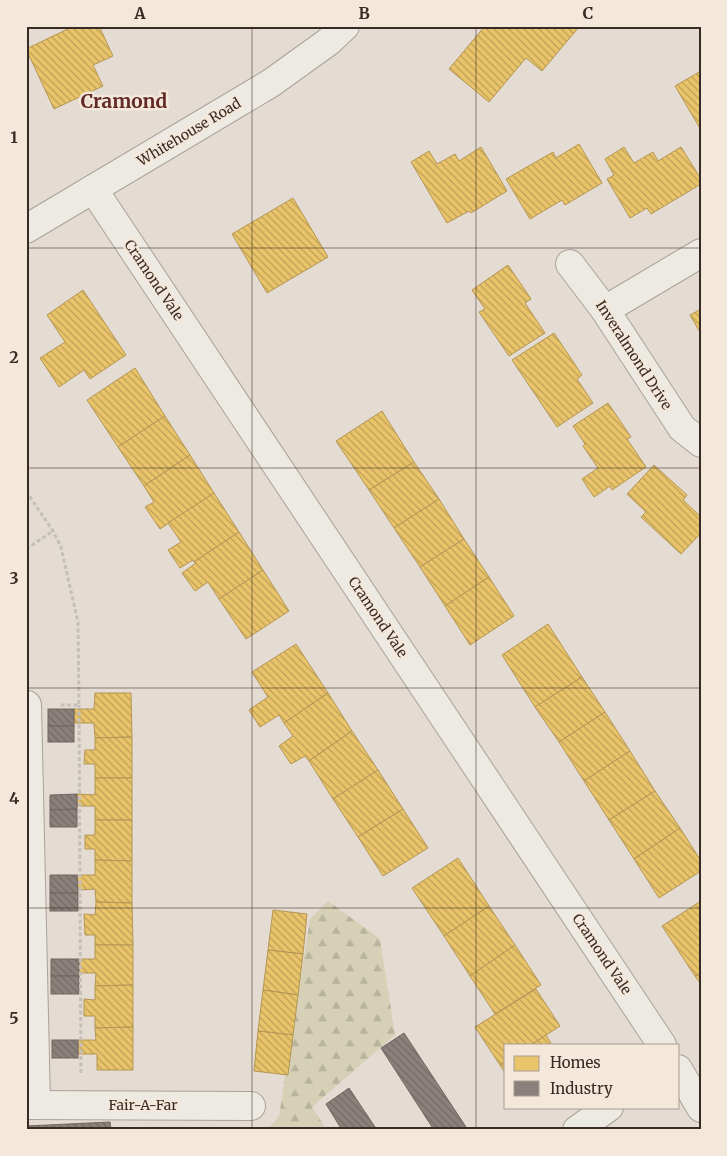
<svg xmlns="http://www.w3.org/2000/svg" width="727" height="1156" font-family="Merriweather,serif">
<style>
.forest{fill:url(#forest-firs)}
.homes{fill:url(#homes-back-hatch);stroke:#b49655}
.industry{fill:url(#industry-back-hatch);stroke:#726761}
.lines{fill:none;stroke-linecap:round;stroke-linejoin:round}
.minor-casing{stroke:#aaa29a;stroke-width:30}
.tertiary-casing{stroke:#aaa29a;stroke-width:30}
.path{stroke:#c5bfba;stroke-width:3;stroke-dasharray:4 2.5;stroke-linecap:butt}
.minor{stroke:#ede9e3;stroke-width:28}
.tertiary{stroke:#ede9e3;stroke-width:28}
.grid{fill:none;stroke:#392a23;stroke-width:1;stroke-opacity:0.55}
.labels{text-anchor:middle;stroke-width:5;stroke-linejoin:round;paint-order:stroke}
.street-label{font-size:14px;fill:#392a23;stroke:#f3e8da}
.district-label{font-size:19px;font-weight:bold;fill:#622926;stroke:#f3e8da}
.neatline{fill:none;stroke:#392a23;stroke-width:2}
.grid-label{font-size:16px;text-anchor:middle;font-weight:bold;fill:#392a23}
</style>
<defs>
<pattern id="forest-firs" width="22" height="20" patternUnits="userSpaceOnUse" patternTransform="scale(1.25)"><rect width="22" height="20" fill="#d5d0b6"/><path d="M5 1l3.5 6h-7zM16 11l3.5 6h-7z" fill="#b8b39c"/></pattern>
<pattern id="homes-back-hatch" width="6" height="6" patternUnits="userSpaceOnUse" patternTransform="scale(1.25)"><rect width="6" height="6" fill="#e9c46a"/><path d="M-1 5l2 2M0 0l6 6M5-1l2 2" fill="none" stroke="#be9f57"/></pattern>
<pattern id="industry-back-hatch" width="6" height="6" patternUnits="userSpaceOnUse" patternTransform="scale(1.25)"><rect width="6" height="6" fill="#8a817c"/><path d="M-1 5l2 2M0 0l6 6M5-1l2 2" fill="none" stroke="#726a65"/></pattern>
</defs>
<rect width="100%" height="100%" fill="#e4dcd2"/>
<path class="forest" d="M328 901 380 939 395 1035 312 1107 327 1130H267L279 1116 310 919Z"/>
<g class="homes">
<path d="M74 26H99L113 56 93 65 103 86 54 109 26 49Z"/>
<path d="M485 26H578L579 27 542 71 526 58 489 102 449 69Z"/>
<path d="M701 71V130L675 86Z"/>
<path d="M579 144 602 183 565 205 562 200 530 219 506 179 553 152 556 158Z"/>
<path d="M481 147 507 191 471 213 469 211 447 223 411 162 429 151 437 164 455 154 459 161Z"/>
<path d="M624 147 634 163 653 152 658 161 681 147 701 179V184L651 214 647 208 630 218 607 179 614 175 605 159Z"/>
<path d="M293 198 328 257 267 293 232 234Z"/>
<path d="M508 265 531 299 525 303 545 333 509 356 479 312 485 309 472 290Z"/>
<path d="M83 290 126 355 90 379 84 370 59 387 40 358 65 342 47 315Z"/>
<path d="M701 309V334L690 315Z"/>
<path d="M554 333 582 375 577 379 593 403 557 427 512 360Z"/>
<path d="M135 368 165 416 118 447 87 400Z"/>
<path d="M608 403 631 437 627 439 646 467 612 490 610 486 594 497 582 479 598 468 583 446 585 444 573 426Z"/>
<path d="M382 411 414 462 369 490 336 441Z"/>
<path d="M165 416 190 455 144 486 118 447Z"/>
<path d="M190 455 214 493 160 529 145 507 154 502 144 486Z"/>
<path d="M414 462 439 499 394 528 369 490Z"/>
<path d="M654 465 687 495 683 500 701 517V533L681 554 641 517 646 512 627 494Z"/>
<path d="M214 493 239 532 194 562 193 560 180 568 168 550 181 542 168 523Z"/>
<path d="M439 499 464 539 420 567 394 528Z"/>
<path d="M239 532 263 570 219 599 208 582 195 591 182 573 196 563 194 562Z"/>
<path d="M464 539 489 577 445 606 420 567Z"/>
<path d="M263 570 289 611 246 639 219 599Z"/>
<path d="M489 577 514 616 470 645 445 606Z"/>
<path d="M548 624 582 677 535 707 502 655Z"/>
<path d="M296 644 328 693 284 723 279 715 260 727 249 710 268 697 252 672Z"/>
<path d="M582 677 605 712 559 742 535 707Z"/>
<path d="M95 693H131L132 737 95 738 94 723H74V709H94Z"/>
<path d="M328 693 352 731 309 761 305 756 291 764 279 746 293 736 284 723Z"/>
<path d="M605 712 630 751 584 781 559 742Z"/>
<path d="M352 731 378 770 333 799 309 761Z"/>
<path d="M132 737V778H95V764H84L85 750H95V738Z"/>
<path d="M630 751 655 791 609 820 584 781Z"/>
<path d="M378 770 403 809 358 837 333 799Z"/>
<path d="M95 778H132V820H95V806H77V794L95 795Z"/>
<path d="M655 791 680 828 634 859 609 820Z"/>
<path d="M403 809 428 848 383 876 358 837Z"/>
<path d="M95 820H132V861L95 860V849H85V835H95Z"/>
<path d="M680 828 701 861V871L659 898 634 859Z"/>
<path d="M458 858 489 906 444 936 412 888Z"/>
<path d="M95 860 132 861V903L96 902 95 889 78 890 77 875H95Z"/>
<path d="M701 901V973L695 976 662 926Z"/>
<path d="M96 902 132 903 133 945H95V935H85L84 914 95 915Z"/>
<path d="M489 906 515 945 470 976 444 936Z"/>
<path d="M273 910 307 914 303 954 268 950Z"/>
<path d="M95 945H133V985L95 986 96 973H79V959H95Z"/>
<path d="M515 945 541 985 495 1014 470 976Z"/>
<path d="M268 950 303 954 298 995 263 990Z"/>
<path d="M701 973V984L695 976Z"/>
<path d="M133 985V1027L95 1028V1016H84V999L95 1000V986Z"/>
<path d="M536 989 560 1026 531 1045H506V1061L500 1065 475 1027Z"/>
<path d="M263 990 298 995 293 1035 258 1031Z"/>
<path d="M133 1027V1070H97V1054H78V1040H96L95 1028Z"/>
<path d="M258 1031 293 1035 288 1075 254 1071Z"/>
<path d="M546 1035 552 1045H531Z"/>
<path d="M506 1061V1074L500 1065Z"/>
</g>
<g class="industry">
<rect x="48" y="709" width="26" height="17"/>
<rect x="48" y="726" width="26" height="16"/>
<path d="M77 794V809L50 810V795Z"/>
<path d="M77 809V827H50V810Z"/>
<path d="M50 875H77L78 893H50Z"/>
<rect x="50" y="893" width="28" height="18"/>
<rect x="51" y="959" width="28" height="17"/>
<rect x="51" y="976" width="28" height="18"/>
<path d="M404 1033 468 1130H434L381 1048Z"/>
<rect x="52" y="1040" width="26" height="18"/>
<path d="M349 1088 377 1130H342L326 1104Z"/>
<path d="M110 1122 111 1130H26V1126Z"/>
</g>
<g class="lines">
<g class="minor-casing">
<g id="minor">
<path d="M93 189 662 1045"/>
<path d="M570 264 605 310 682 428 701 443"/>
<path d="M605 310 701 253"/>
<path d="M27 705 36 1104"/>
<path d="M678 1069 701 1108"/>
<path d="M26 1105 251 1106"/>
<path d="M577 1130 609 1107"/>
</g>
</g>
<g class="tertiary-casing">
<path id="tertiary" d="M26 229 271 83 328 42 345 26"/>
</g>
<g class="path">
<path d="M26 491 53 531 61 547 78 622 79 705H58"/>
<path d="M26 549 53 531"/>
<path d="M79 705 81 1074"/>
</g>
<use href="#minor" class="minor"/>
<use href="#tertiary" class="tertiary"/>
</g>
<path class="grid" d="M252 26V1130M476 26V1130M26 248H701M26 468H701M26 688H701M26 908H701"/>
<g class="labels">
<g class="street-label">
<text transform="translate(189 132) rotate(-31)" y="5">Whitehouse Road</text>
<text transform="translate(154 280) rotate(56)" y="5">Cramond Vale</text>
<text transform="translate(634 355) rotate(57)" y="5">Inveralmond Drive</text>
<text transform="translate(378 617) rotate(56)" y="5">Cramond Vale</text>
<text transform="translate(602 954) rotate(56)" y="5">Cramond Vale</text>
<text x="143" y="1110">Fair-A-Far</text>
</g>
<g class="district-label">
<text x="124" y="108">Cramond</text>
</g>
</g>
<rect width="727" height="1156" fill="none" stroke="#f3e8da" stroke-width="55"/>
<rect x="504" y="1044" width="175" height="65" fill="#f3e8da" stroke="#a99c91"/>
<rect x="514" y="1056" width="25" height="15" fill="#e9c46a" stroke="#a99c91"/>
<text x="550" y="1068" font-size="15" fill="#392a23">Homes</text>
<rect x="514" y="1081" width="25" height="15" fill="#8a817c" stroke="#a99c91"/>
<text x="550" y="1094" font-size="15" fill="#392a23">Industry</text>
<rect x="28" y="28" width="672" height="1100" class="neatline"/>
<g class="grid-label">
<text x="140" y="19">A</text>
<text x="364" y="19">B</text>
<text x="588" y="19">C</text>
<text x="14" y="143">1</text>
<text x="14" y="363">2</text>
<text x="14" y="584">3</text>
<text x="14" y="804">4</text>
<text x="14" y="1024">5</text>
</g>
</svg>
